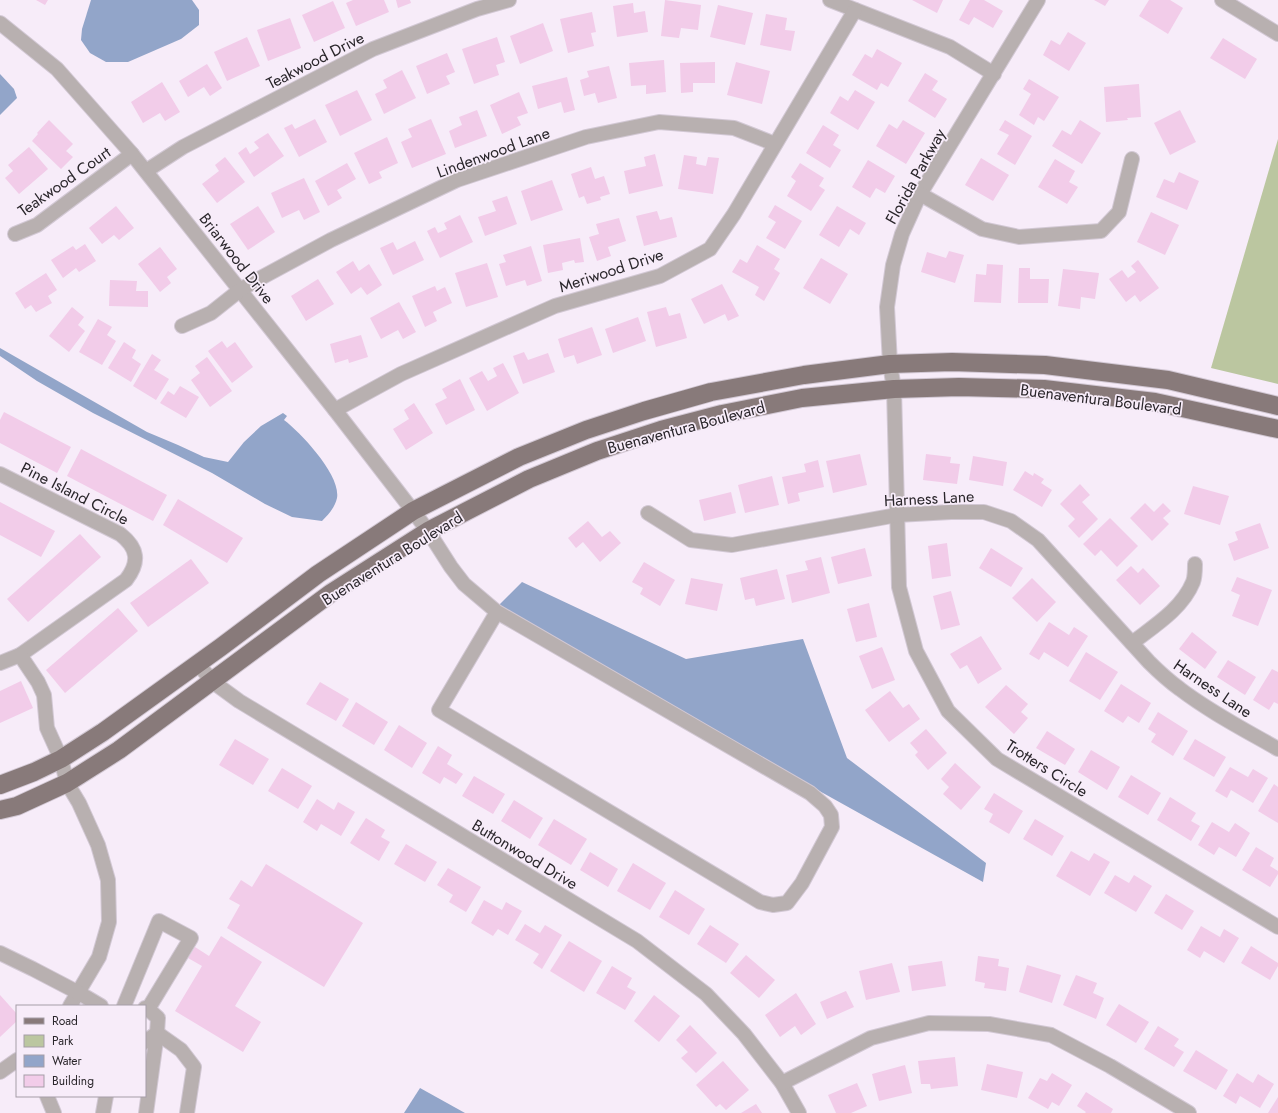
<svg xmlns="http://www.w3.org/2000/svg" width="1278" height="1113" font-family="Jost,sans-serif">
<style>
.green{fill:#bbc6a0}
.water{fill:#92a5c9}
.building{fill:#f2cce9}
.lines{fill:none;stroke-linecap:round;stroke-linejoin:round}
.minor-casing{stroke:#d2c8d4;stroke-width:16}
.major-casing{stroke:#d2c8d4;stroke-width:20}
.minor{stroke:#b8b0b0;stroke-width:14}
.major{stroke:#887a7a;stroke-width:18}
.labels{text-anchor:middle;stroke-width:3.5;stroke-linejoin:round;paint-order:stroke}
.street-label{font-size:16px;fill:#2a262b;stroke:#f7ecf9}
</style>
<rect width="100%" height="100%" fill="#f7ecf9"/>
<path class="green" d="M1278 139V384L1211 368Z"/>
<g class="water">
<path d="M91 0H192L199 10V25L181 39 128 62H106L90 53 81 40 82 29Z"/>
<path d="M0 74 14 89 17 98 0 115Z"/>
<path d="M0 348 147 432 178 445 204 457 228 462 244 442 261 426 283 413 287 416 284 420C301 433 341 475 337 498 335 507 329 514 322 521L292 517 265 504 212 473 93 413 37 381 0 356Z"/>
<path d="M522 582 686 659 803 639 847 758 986 863 983 882 494 610Z"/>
<path d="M420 1088 465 1113H404Z"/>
</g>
<g class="building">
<path d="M36 0H48L45 5Z"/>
<path d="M353 0H384L389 12 356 26 346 3Z"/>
<path d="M396 0H410L411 3 398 8Z"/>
<path d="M665 0 701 5 698 30 681 28 679 38 661 36Z"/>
<path d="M912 0H943L937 13Z"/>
<path d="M970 0H984L1003 11 993 28 974 17 969 25 959 20Z"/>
<path d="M1094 0H1109L1105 6Z"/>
<path d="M1149 0H1170L1183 8 1168 34 1139 16Z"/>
<path d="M333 1 345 28 314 42 302 15Z"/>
<path d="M633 3 634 13 645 11 648 32 617 37 613 6Z"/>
<path d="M718 5 753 13 745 45 710 37Z"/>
<path d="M592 12 596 32 591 33 594 46 568 53 560 19Z"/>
<path d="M766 14 787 18 785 30 795 31 791 51 760 45Z"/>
<path d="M290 18 301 48 268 61 257 30Z"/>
<path d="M543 23 553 51 520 64 510 36Z"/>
<path d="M1068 32 1086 43 1069 71 1043 55 1051 40 1060 45Z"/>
<path d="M247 37 260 66 227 81 214 52Z"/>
<path d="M497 37 505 62 496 65 499 75 474 84 462 49Z"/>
<path d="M1223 38 1257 59 1245 79 1210 58Z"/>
<path d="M877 49 902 63 888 87 881 83 877 90 852 75 865 54 872 58Z"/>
<path d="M447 53 455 72 446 76 450 84 427 94 416 66Z"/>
<path d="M664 60 666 92 646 94V85L631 86 629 63Z"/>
<path d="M715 62V83H693V92L681 93 680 63Z"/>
<path d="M736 62 770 71 762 104 727 95Z"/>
<path d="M207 64 222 88 210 96 204 87 188 97 179 81Z"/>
<path d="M609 66 617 98 598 103 595 93 584 96 580 80 589 77 587 71Z"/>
<path d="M402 70 416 98 384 114 375 94 387 88 383 80Z"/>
<path d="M925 73 938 81 932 90 947 99 935 118 908 101Z"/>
<path d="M567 77 575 110 564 113 561 102 538 109 532 86Z"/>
<path d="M1029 79 1059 97 1044 121 1038 117 1034 125 1019 115 1031 94 1023 89Z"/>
<path d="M162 82 180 112 165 121 160 113 143 123 131 102Z"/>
<path d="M1139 84 1141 117 1127 118 1128 120 1106 122 1104 87Z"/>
<path d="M357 90 372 120 340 136 325 105Z"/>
<path d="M855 90 875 102 858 130 830 113 840 96 848 101Z"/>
<path d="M519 92 528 113 517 117 521 125 502 134 490 105Z"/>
<path d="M477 110 487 136 455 148 449 131 462 125 459 117Z"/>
<path d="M1180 110 1196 142 1170 155 1154 123Z"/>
<path d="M315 119 327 142 299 157 284 128 292 124 295 129Z"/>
<path d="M431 119 446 154 412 168 401 142 412 137 408 129Z"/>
<path d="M49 120 73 144 66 151 73 157 61 169 32 141 38 134 37 133Z"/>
<path d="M903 120 925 133 906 164 876 146 889 124 897 129Z"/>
<path d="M1005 120 1032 136 1015 165 997 154 1009 135 999 130Z"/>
<path d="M1080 120 1101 133 1082 164 1052 146 1062 130 1071 135Z"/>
<path d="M823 125 839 135 833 145 841 150 830 168 806 153Z"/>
<path d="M268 133 284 156 254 177 238 153 246 147 250 154 259 148 254 142Z"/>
<path d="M387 137 398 163 379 172 382 178 369 184 354 153Z"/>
<path d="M29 147 48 169 19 194 5 178 13 171 8 165Z"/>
<path d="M655 154 663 186 629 194 624 171 646 166 644 157Z"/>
<path d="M684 155 697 157 696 164 706 166 708 157 719 158 713 194 678 189Z"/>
<path d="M225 157 245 182 217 203 202 184 219 171 215 165Z"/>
<path d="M981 158 1009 175 993 201 965 185Z"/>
<path d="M1055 159 1075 171 1069 182 1078 187 1067 204 1038 187Z"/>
<path d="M868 160 895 176 885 193 876 188 870 198 852 187Z"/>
<path d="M347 163 356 179 337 190 342 198 328 206 315 181Z"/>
<path d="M800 163 824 178 819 186 825 190 811 211 787 196 796 181 791 177Z"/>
<path d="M591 167 595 179 604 176 610 194 600 197 601 200 587 204 584 196 579 198 571 174Z"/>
<path d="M1179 172 1199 181 1187 210 1156 197 1164 179 1174 183Z"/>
<path d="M304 178 320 212 304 220 299 210 282 218 271 193Z"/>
<path d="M552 180 563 210 531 221 521 191Z"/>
<path d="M507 196 517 224 485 236 478 217 496 211 492 201Z"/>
<path d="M775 205 802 221 785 249 766 238 776 222 768 217Z"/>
<path d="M116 206 134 228 119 240 114 235 102 244 89 228Z"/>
<path d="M258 206 275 232 248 250 230 224Z"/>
<path d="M837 206 866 223 859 235 850 229 839 247 819 235Z"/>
<path d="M657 211 660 220 672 217 677 237 644 246 636 216Z"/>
<path d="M1151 212 1179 225 1165 255 1137 242Z"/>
<path d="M460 215 473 242 440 258 427 231 435 227 438 233 447 229 444 223Z"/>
<path d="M619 218 626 241 608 247 611 256 597 261 589 237 599 234 596 224Z"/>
<path d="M580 238 584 262 575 263 574 260 562 263 563 270 548 273 543 245Z"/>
<path d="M415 241 424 260 393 275 380 248 393 242 397 250Z"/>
<path d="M85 244 96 261 79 272 76 268 63 278 51 260 73 246 76 250Z"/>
<path d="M757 245 780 259 774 269 780 273 764 301 755 295 759 287 732 272 740 259 747 263Z"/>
<path d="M531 246 542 281 527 286 525 280 506 286 499 264 506 262 503 255Z"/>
<path d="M160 247 177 269 167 277 171 283 160 292 138 264Z"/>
<path d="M949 251 964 255 955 283 921 272 927 252 946 258Z"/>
<path d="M821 258 848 274 830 304 803 288Z"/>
<path d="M1138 260 1159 288 1140 302 1135 295 1126 302 1109 279 1122 270 1128 278 1136 272 1131 266Z"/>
<path d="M353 261 359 271 369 264 382 285 367 295 361 287 351 294 336 272Z"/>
<path d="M487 263 498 297 466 307 455 273Z"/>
<path d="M987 264 1003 265 1001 303 974 302 976 274 986 275Z"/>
<path d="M1019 268H1030V279H1049L1048 303H1018Z"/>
<path d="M1063 269 1099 273 1095 299 1081 297 1080 309 1058 306Z"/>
<path d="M46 273 57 290 48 296 52 303 36 312 31 305 25 309 15 293Z"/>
<path d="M318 279 334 304 306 321 291 296Z"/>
<path d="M110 280 137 281 136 291H148V307L109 306Z"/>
<path d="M722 284 739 316 728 321 725 314 704 324 691 299Z"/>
<path d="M435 286 437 291 445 287 452 303 433 312 437 321 425 327 412 296Z"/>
<path d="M399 302 416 332 403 339 398 330 381 339 370 318Z"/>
<path d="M72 307 84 317 78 325 85 331 69 352 49 336Z"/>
<path d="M666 307 669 316 680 313 687 338 656 347 647 312Z"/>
<path d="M638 317 646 341 613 353 605 329Z"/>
<path d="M98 319 112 327 107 335 116 341 102 365 79 352Z"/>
<path d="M592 327 602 355 577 364 574 355 564 358 558 339Z"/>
<path d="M361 335 368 357 349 363 348 359 335 363 330 344Z"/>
<path d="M222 341 227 348 235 342 253 367 232 383 208 351Z"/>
<path d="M124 342 136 350 132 358 141 364 131 382 108 368Z"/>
<path d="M524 352 528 360 548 353 555 372 523 384 513 356Z"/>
<path d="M152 354 161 360 154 370 169 379 156 400 133 386Z"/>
<path d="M207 357 232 391 210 407 191 380 200 373 195 366Z"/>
<path d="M503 363 519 393 487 411 469 378 482 371 488 381 497 376 493 368Z"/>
<path d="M460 379 475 410 446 425 435 404 447 398 442 389Z"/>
<path d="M180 386 199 397 186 418 160 403 168 391 174 395Z"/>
<path d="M414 403 433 433 406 450 393 429 409 419 404 410Z"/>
<path d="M4 412 71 447 57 473 0 443V420Z"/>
<path d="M81 449 167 495 153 521 67 476Z"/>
<path d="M860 454 867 485 833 493 826 461Z"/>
<path d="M926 454 951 457 950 463 960 464 957 484 923 480Z"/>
<path d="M973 456 1007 462 1003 486 969 480Z"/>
<path d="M818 460 824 487 798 493 800 501 788 504 782 477 806 472 804 464Z"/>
<path d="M1025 471 1033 476 1034 473 1044 479 1041 483 1052 490 1042 507 1013 490Z"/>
<path d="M772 476 779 505 745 513 738 485Z"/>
<path d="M1080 484 1090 495 1082 502 1098 519 1079 538 1068 526 1075 519 1060 504Z"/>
<path d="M1193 486 1229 496 1220 525 1184 514Z"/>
<path d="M731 492 736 513 704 521 699 500Z"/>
<path d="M178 499 243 538 227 563 163 525Z"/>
<path d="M0 502 55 531 41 557 0 535Z"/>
<path d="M1145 503 1154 512 1163 503 1171 511 1163 518 1169 524 1152 541 1130 518Z"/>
<path d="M1110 518 1138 546 1117 567 1101 550 1095 556 1083 544Z"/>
<path d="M588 521 602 537 610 531 621 543 600 562 583 542 576 548 568 538Z"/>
<path d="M1260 523 1269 548 1234 561 1228 544 1238 540 1235 532Z"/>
<path d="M80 534 101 557 28 622 7 599Z"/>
<path d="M947 543 951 576 932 579 928 546Z"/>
<path d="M865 548 872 576 838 584 831 557Z"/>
<path d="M991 548 1023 568 1011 587 979 568Z"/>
<path d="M821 557 830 593 792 603 786 575 808 570 805 561Z"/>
<path d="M191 559 209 583 148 627 130 603Z"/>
<path d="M644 562 675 580 660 606 640 594 643 588 632 582Z"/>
<path d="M1131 566 1138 573 1143 568 1160 586 1140 605 1116 580Z"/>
<path d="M777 569 785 599 756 606 754 598 745 600 740 578Z"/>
<path d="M1237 577 1272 590 1258 626 1232 616 1240 595 1231 591Z"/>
<path d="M691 578 723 584 717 611 685 604Z"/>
<path d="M1032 578 1056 602 1037 622 1012 598Z"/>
<path d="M951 591 960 625 941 630 933 596Z"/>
<path d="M869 603 877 637 856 642 847 609Z"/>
<path d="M118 608 138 631 65 693 46 670Z"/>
<path d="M1049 622 1069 635 1074 627 1088 636 1068 667 1044 652 1039 660 1029 654Z"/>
<path d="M1192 632 1217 652 1205 669 1179 649Z"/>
<path d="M981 636 1002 669 978 684 967 665 960 669 950 654Z"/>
<path d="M882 647 895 680 872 689 859 656Z"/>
<path d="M1086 652 1118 672 1100 700 1069 681Z"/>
<path d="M1228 660 1256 677 1245 695 1217 677Z"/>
<path d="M1272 669 1278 672V704L1274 702 1269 710 1253 700Z"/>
<path d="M21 681 33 708 0 723V691Z"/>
<path d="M320 682 349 699 336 721 306 704Z"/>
<path d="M1121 684 1151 703 1139 723 1128 716 1123 723 1104 711Z"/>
<path d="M1006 685 1028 704 1021 712 1028 718 1014 734 985 707Z"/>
<path d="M890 691 903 708 909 704 920 719 889 742 865 710Z"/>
<path d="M356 702 388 722 374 745 342 726Z"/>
<path d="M1158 712 1188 731 1173 756 1151 742 1156 734 1148 729Z"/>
<path d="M399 725 427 743 412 768 384 750Z"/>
<path d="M926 729 947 753 928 770 915 755 918 752 910 743Z"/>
<path d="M1047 731 1075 749 1065 765 1036 748Z"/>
<path d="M235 739 269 759 253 785 219 765Z"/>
<path d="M1195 739 1226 757 1214 777 1183 759Z"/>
<path d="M438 746 452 755 447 764 463 774 456 784 444 777 440 784 422 773Z"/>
<path d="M1091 750 1120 767 1107 790 1078 772Z"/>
<path d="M955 763 981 787 961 810 943 794 949 787 941 779Z"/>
<path d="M1230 767 1248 777 1253 769 1268 778 1253 803 1231 790 1227 798 1215 791Z"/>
<path d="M282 768 312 786 298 809 268 791Z"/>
<path d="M1131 775 1161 793 1148 815 1118 797Z"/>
<path d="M474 776 505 794 493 814 462 796Z"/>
<path d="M1274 784 1278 787V823L1258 811Z"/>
<path d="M994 793 1023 811 1009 834 989 822 993 814 984 809Z"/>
<path d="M1170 797 1196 813 1191 821 1200 826 1191 841 1157 820Z"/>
<path d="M317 799 334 810 338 802 355 812 341 836 321 824 317 831 303 822Z"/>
<path d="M514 800 543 818 530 839 501 821Z"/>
<path d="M366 818 385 830 381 837 390 842 379 861 350 843Z"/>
<path d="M554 819 587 839 571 865 538 845Z"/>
<path d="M1035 819 1064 836 1052 856 1023 839Z"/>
<path d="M1212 822 1229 832 1235 823 1250 833 1236 857 1219 847 1214 855 1198 845Z"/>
<path d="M406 844 437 862 425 882 394 864Z"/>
<path d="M1256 847 1274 858 1270 866 1278 871V874L1270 887 1242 870Z"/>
<path d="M1071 851 1089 861 1094 853 1110 862 1090 896 1056 876Z"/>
<path d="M590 852 618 869 608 887 580 870Z"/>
<path d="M633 863 666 883 650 910 617 891Z"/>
<path d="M266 864 363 923 324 987 227 928 240 905 229 899 241 880 252 887Z"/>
<path d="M448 868 481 887 466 912 449 902 453 895 437 885Z"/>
<path d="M1115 875 1129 883 1134 875 1152 886 1136 912 1104 893Z"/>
<path d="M675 890 705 909 689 935 659 917Z"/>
<path d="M1166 894 1194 911 1182 930 1154 913Z"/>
<path d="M484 900 502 910 506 902 522 911 508 935 498 929 493 936 471 923Z"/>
<path d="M525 924 540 933 545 925 562 935 542 969 533 963 539 954 515 940Z"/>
<path d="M710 925 739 944 726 963 697 944Z"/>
<path d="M1201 926 1220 937 1224 929 1239 938 1224 963 1204 951 1200 958 1187 950Z"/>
<path d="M221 936 262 962 235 1006 261 1022 243 1052 175 1011 202 966 188 958 195 947 209 956Z"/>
<path d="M569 941 602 961 584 992 550 971Z"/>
<path d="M1251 946 1278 963V966L1270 980 1241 963Z"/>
<path d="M746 955 775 980 759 998 730 973Z"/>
<path d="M978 956 999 959 998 966 1009 968 1006 991 984 988 985 983 975 981Z"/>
<path d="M942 961 946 986 912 991 908 966Z"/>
<path d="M892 963 900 992 866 1000 859 971Z"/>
<path d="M1027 965 1061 975 1052 1003 1019 992Z"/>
<path d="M612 966 632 978 627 987 636 992 625 1010 596 993Z"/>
<path d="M1076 975 1097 983 1093 993 1104 998 1096 1019 1063 1005Z"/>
<path d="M846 991 854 1007 827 1019 820 1002Z"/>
<path d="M796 993 816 1024 801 1035 795 1026 780 1037 765 1015Z"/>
<path d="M0 995 17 1014V1021L0 1037Z"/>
<path d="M654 995 680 1016 659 1042 634 1021Z"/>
<path d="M1119 1004 1149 1022 1136 1043 1106 1025Z"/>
<path d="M690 1025 717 1053 696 1073 681 1058 688 1052 676 1040Z"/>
<path d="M1158 1026 1179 1039 1174 1046 1184 1052 1174 1067 1144 1049Z"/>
<path d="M1196 1050 1228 1070 1216 1090 1183 1071Z"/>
<path d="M955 1057 958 1086 931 1089 930 1084H921L918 1061Z"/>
<path d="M723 1061 749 1090 726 1110 720 1104 716 1107 696 1085Z"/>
<path d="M987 1064 1023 1072 1017 1098 981 1090Z"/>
<path d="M905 1065 912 1093 879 1101 872 1074Z"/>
<path d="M1052 1073 1072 1085 1059 1106 1052 1102 1048 1109 1028 1098 1040 1078 1047 1081Z"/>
<path d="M1237 1073 1253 1083 1258 1074 1274 1084 1260 1108 1240 1096 1236 1104 1223 1096Z"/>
<path d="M857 1083 867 1106 851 1113H836L828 1095Z"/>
<path d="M1086 1092 1113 1109 1111 1113H1085L1086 1112 1077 1106Z"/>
<path d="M1278 1097V1113H1268Z"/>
<path d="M756 1104 762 1113H741Z"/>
</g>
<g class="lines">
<g class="minor-casing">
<g id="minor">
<path d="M830 0 950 47 994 74"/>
<path d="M1038 0 920 194 902 234 893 265 887 307 890 364 894 389 899 587 916 651 948 711 997 759 1278 927"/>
<path d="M1222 0 1278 34"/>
<path d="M0 23 57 69 132 154 335 410 413 511 428 531 451 567 464 584 497 612 810 793 825 806 831 815 832 827 802 883 787 903 773 905 760 902 439 710 497 612"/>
<path d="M146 171 183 147 373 49 477 9 509 0"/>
<path d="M920 194 982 229 1019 237 1101 231 1119 212 1132 159"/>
<path d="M15 234 37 225 132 154"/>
<path d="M182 326 211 313 240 290 255 281 331 240 457 180 586 137 659 122 734 128 775 144"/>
<path d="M335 410 401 374 555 306 660 276 710 249 734 214 855 10"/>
<path d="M0 474 120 534C138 548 140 562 126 580L20 655 0 663"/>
<path d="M648 513 691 540 732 545 897 515 951 512H984L1011 521 1038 540 1149 662C1159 672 1169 681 1180 689 1210 712 1245 730 1278 749"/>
<path d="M1132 643C1154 626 1182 609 1193 582 1195 577 1195 569 1195 564"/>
<path d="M20 655 38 682 44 695 47 728 61 759 67 783 79 803 98 845 108 880 109 922 99 957 70 1006"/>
<path d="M198 664 213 682 239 701 637 941 706 994 744 1034 782 1083 799 1113"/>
<path d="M0 953 33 969 79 993 101 1006"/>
<path d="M124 1006 159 921 191 938 148 1009"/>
<path d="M145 1008 148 1009 158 1018 157 1033 145 1042"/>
<path d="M0 1072 17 1060"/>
<path d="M782 1083 871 1038 929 1023 989 1024 1051 1035 1110 1066 1189 1113"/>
<path d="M47 1096 54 1113"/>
<path d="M103 1113 106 1096"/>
<path d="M146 1113 157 1033 181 1050 194 1067 187 1113"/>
</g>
</g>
<g class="major-casing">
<g id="major">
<path d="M0 785 34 772 61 759 103 732 221 647 318 574 413 511 519 457 586 430 644 411 711 392 804 375 890 364 952 362 1045 365 1168 380 1278 406"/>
<path d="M0 810 17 806 67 783 119 750 331 593 428 531 529 479 597 451 661 430 722 414 802 398 894 389 959 387 1044 389 1155 402 1278 429"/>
</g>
</g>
<use href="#minor" class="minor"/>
<use href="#major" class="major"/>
</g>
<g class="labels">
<g class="street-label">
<text transform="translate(315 60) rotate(-27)" y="6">Teakwood Drive</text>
<text transform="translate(493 152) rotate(-20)" y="6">Lindenwood Lane</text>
<text transform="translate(915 176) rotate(-61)" y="6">Florida Parkway</text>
<text transform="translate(64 181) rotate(-35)" y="6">Teakwood Court</text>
<text transform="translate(237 258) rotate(52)" y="6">Briarwood Drive</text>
<text transform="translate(611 270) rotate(-18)" y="6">Meriwood Drive</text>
<text transform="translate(1101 399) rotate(7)" y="6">Buenaventura Boulevard</text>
<text transform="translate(686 427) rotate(-15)" y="6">Buenaventura Boulevard</text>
<text transform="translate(75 493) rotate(27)" y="6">Pine Island Circle</text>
<text transform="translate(929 498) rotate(-3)" y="6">Harness Lane</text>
<text transform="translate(392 558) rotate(-32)" y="6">Buenaventura Boulevard</text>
<text transform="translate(1213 688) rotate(34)" y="6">Harness Lane</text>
<text transform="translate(1047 768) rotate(32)" y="6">Trotters Circle</text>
<text transform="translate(525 854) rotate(31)" y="6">Buttonwood Drive</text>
</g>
</g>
<rect x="16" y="1005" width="130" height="92" fill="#f7ecf9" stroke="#a59da7"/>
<rect x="24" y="1018" width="20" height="6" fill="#887a7a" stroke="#a59da7"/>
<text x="52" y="1025" font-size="12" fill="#2a262b">Road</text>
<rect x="24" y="1035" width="20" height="12" fill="#bbc6a0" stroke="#a59da7"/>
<text x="52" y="1045" font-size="12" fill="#2a262b">Park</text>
<rect x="24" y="1055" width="20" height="12" fill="#92a5c9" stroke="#a59da7"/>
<text x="52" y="1065" font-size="12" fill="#2a262b">Water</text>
<rect x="24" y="1075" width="20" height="12" fill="#f2cce9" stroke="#a59da7"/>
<text x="52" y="1085" font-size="12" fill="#2a262b">Building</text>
</svg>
